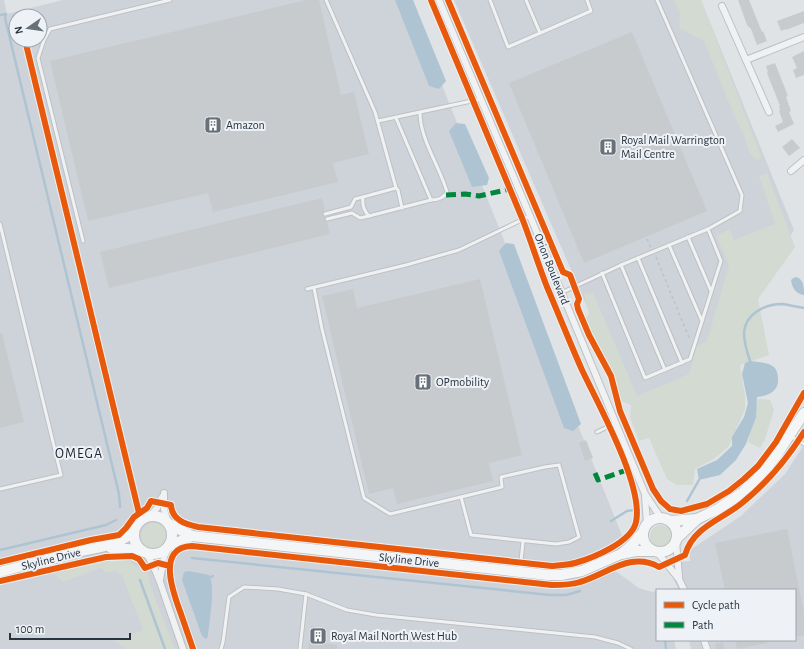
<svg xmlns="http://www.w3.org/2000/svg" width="804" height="649" font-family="'Alegreya Sans',sans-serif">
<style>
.built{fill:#ced3d9;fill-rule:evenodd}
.green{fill:#d2dad1}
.water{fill:#aec4d2}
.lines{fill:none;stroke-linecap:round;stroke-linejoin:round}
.stream{stroke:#aec4d2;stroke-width:2.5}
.building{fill:#c8cbce}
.lane-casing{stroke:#bec1c4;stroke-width:5}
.street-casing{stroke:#bec1c4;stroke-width:8}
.primary-casing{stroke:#bcc0c4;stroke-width:12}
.path{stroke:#bec2c4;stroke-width:1.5;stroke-dasharray:3 3;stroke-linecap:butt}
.lane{stroke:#f0f1f2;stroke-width:3}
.street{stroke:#f0f1f2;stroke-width:6}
.primary{stroke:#f4f5f6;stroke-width:10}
.quiet{stroke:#00873e;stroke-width:5;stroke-dasharray:10 5;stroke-linecap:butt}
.cycleway-casing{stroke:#eef2f6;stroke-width:8}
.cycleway{stroke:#e8590c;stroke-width:6}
.labels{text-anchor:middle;stroke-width:4;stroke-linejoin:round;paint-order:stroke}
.poi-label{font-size:12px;fill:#27333f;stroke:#eef2f6;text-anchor:start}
.street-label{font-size:12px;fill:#27333f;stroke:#eef2f6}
.quarter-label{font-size:14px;letter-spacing:1px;fill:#192430;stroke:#eef2f6}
</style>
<rect width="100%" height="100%" fill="#e0e3e6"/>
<g class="built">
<path d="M0 0H4L7 14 63 0H408L623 538 614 570 639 588 652 592 657 591V640H674L676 649H0ZM16 16H40V40H16Z"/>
<path d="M454 0H701L794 230 706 378 635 408 625 394Z"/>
<path d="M804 445V649H691L689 640H795V590H679L672 576 665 567 677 562 690 561V550L741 516 785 474Z"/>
</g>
<g class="green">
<path d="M674 0H701L762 158 757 160 750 154 743 133 733 113 704 41 679 28 680 13Z"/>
<path d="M767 173 795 247 758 299 769 355 740 365 745 396V409L729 446 714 459 695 469 693 485H677L667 479 649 438 639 441 630 417 631 405 621 401 585 319 589 314 584 294 593 293 637 396 689 374 697 346 707 341 729 265 716 236 730 229 734 240 775 224 759 176Z"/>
<path d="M758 399 770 400 774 410 765 439 760 448 748 442Z"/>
<circle cx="154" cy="536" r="13"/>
<circle cx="661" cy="536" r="11"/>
<path d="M121 557 148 573 150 585 175 649H126L114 640 143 630 122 575 115 571 106 573 101 568 63 582 54 574Z"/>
</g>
<g class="water">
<path d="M395 0H413L446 81 439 89 429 86Z"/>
<path d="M456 123 465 124 489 178 487 185 472 187 449 131Z"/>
<path d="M506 243 514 244 581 424 573 431 564 428 499 251Z"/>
<path d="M795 277C804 278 804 288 804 295 796 294 792 288 791 280Z"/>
<path d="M750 361C757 362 769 362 774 367 777 370 778 375 778 379 779 392 767 396 757 397L756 417 746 444 736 460 720 475 699 480 697 469 717 460 732 446V437L744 417 748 403 742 374 745 363Z"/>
<path d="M189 571 209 575C216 585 209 623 208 636L206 639 202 636 182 580 184 572Z"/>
</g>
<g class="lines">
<g class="stream">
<path d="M0 15 6 14 5 18 119 494 120 507"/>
<path d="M750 361C747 352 744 343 744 333 745 314 765 304 782 304 790 305 797 307 804 308"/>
<path d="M687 501 699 480"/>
<path d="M611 521 627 511 634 510"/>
<path d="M0 550 106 525 116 520"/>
<path d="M192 558 550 595H566L580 591"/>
<path d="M211 577 213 576"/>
<path d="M140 580 165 649"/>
<path d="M665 640 666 649"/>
</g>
</g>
<g class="building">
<path d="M306 0H319L341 95 354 92 369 154 333 163 338 182 213 212 208 193 88 221 50 61Z"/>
<path d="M738 0H749L762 32 763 31 767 41 757 45 751 29 747 25Z"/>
<path d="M804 11V23L786 30V29L781 31 777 21Z"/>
<path d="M632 32 707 211 584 263 509 83Z"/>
<path d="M804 51V75L796 78 793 70 797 68 792 57Z"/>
<path d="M775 63 788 96 786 97 791 111 789 112 794 124 778 132 775 126 783 122 779 111 780 110 779 106H780L767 73 768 72 766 66Z"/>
<path d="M792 139 800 148 789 156 782 147Z"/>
<path d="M322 198 325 211 322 214 325 217V221L327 222 330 234 109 288 100 252Z"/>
<path d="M480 279 522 455 489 463 493 481 397 504 393 488 369 494 322 296 353 289 357 308Z"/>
<path d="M0 333H2L24 422 0 428Z"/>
<path d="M586 440 593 458 585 461 579 443Z"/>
<path d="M787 529 804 612V635L795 637V590H725L715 543Z"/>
<path d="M311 626 327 628 325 643 337 645V649H308Z"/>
<path d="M735 640H767V643L737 649Z"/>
<path d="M723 642 724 649H716L715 644Z"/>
</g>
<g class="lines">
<g class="lane-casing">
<g id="lane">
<path d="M326 0 375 112 396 188 363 197C362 204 364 211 369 216L431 200"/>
<path d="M490 0 508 47 591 11 587 0"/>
<path d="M526 0 540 33"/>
<path d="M396 118 431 200C437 200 444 198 447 192 440 167 420 139 420 113"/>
<path d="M378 121 481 99"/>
<path d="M396 188 398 190 402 208"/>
<path d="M325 214 351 207 355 199 363 197"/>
<path d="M327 219 352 213 360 218 369 216"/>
<path d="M0 224 61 475 0 489"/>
<path d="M688 237 711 291"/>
<path d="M83 241 38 58 44 40 50 29 170 0"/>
<path d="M669 245 702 321"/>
<path d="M638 258 682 363"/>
<path d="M621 265 665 370"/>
<path d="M602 273 645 378 690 359 721 261 708 229"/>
<path d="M314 288 322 329 364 498 390 514 461 497"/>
<path d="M307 289 406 265 459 250 530 216"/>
<path d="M561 293 621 265 708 229 740 211 742 195 657 0"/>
<path d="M597 432 616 423"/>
<path d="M790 436 804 444"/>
<path d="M559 465 579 537 569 542 556 544 471 535 461 497 502 487 501 477 545 467Z"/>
<path d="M47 562 49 570"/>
<path d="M520 570 523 542"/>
<path d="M221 649 223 642 229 597 244 587 278 589 306 594 347 610 376 615 595 637 618 643 631 649"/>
<path d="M300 649 306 594"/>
</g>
</g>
<g class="street-casing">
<g id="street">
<path d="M439 0 530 216 645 494 661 518"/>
<path d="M722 6 769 112"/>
<path d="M746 60 804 37"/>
<path d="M791 171 804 160"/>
<path d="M164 493V509L168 523"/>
<path d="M645 496 647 524"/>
<path d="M149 517 157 508 162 497"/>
<path d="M676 541 679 577"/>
<path d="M657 552 679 579 684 590"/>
<path d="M146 553 153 565 160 582 183 649"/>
<path d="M160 580 164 557 168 548"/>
<path d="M704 640 707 649"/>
</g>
</g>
<g class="primary-casing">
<g id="primary">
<circle cx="153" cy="535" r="19"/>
<circle cx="660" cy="535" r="17"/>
<path d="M670 521 697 519"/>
<path d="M169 524 192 536 548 575H561L582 571 621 554 636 551H653"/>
<path d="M677 538 697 519 718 509 742 493 764 471 776 456 804 413"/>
<path d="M169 546 192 536"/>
<path d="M111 548 141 550"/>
<path d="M621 554 633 544 643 532"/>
<path d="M0 572C26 565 52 558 78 552 98 547 118 546 134 531"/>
</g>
</g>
<g class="path">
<path d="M647 239 651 248"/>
<path d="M656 257 690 340"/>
</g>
<use href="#lane" class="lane"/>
<use href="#street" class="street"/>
<use href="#primary" class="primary"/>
<g class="quiet">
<path d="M446 195 465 194 479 196 510 189"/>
<path d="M595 473 598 480 627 470"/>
</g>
<g class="cycleway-casing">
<g id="cycleway">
<path d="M448 0 563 272 570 275 579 299 577 304 578 309 589 335 611 376 620 411 653 489 661 501 670 509 681 511 707 504 729 491 744 479 758 466 776 442 804 393"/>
<path d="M25 40 139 513"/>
<path d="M0 562 91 540 119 535 126 528 134 517 147 508 151 501 171 505C172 520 185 524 198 527L552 566C560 565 568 565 575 563 593 558 632 542 636 522 644 486 598 404 582 370 570 343 559 315 547 287 538 264 531 241 522 218 492 145 461 73 431 0"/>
<path d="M0 581 106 557 132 556 139 559 145 568 158 563 170 566"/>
<path d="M193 649C189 637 185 626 181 614 174 595 155 547 192 546L552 585C561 585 571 585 580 582 607 574 631 551 659 567L685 555C693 527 721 520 742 503 767 483 787 459 804 432"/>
</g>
</g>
<use href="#cycleway" class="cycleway"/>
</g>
<defs>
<g id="building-square" transform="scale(0.9)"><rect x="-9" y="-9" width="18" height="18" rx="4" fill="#687179" stroke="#eef2f6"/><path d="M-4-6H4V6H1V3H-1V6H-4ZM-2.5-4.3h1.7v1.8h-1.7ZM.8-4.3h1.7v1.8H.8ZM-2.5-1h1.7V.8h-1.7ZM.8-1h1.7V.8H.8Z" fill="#fff"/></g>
</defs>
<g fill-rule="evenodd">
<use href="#building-square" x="213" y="125"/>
<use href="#building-square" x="608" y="147"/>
<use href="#building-square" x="423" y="382"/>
<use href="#building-square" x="318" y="636"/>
</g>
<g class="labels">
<g class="poi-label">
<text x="226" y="129">Amazon</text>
<text x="621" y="144">Royal Mail Warrington<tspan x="621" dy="14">Mail Centre</tspan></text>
<text x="436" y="386">OPmobility</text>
<text x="331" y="640">Royal Mail North West Hub</text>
</g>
<g class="street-label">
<text transform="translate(552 269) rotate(68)" y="4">Orion Boulevard</text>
<text transform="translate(51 559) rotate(-14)" y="4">Skyline Drive</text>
<text transform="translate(409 560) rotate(6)" y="4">Skyline Drive</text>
</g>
<g class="quarter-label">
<text x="79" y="458">OMEGA</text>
</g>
</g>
<rect x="656" y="589" width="140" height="52" fill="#eef2f6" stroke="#9ea6ad"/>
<rect x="664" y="602" width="20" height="6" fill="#e8590c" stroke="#9ea6ad"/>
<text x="692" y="609" font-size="12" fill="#27333f">Cycle path</text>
<rect x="664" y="622" width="20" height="6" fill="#00873e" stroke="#9ea6ad"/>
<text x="692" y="629" font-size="12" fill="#27333f">Path</text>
<g transform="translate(28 28) rotate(257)"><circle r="19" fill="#eef2f6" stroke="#9ea6ad"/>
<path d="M0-3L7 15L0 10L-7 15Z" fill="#687179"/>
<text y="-6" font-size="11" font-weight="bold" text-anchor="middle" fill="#27333f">N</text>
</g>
<path d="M10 633v6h120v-6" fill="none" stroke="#27333f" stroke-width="2"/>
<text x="16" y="633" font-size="12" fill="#27333f" stroke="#eef2f6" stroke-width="3" paint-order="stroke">100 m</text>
</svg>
